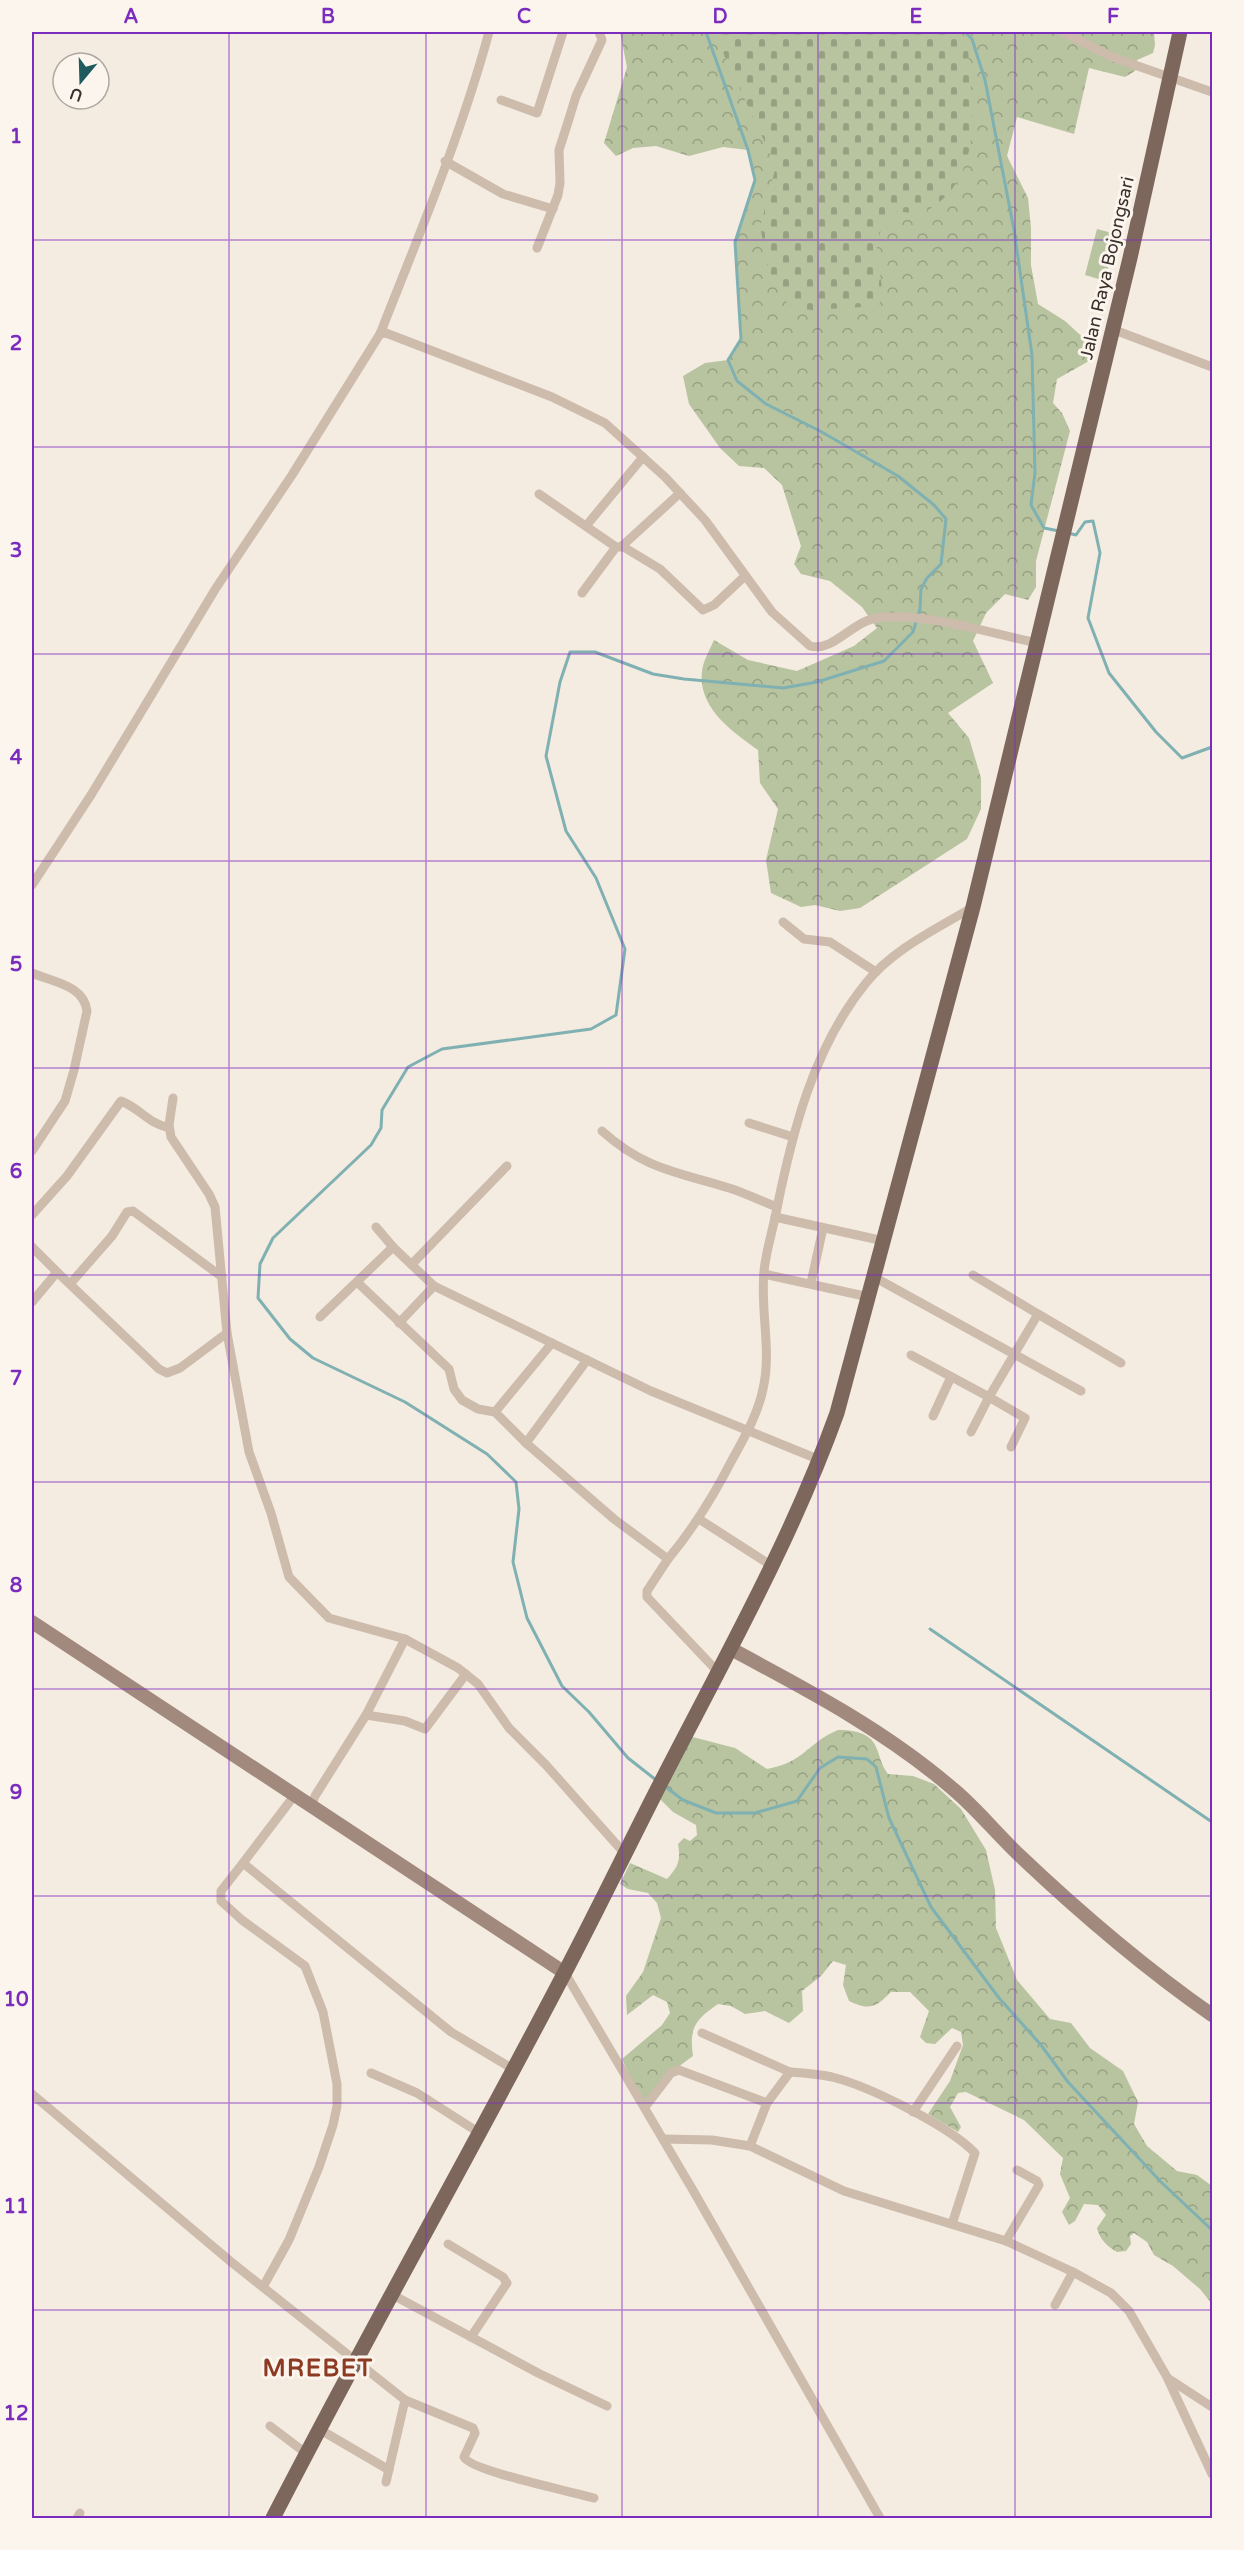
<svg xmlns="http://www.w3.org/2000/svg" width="1244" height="2550" font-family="'Varela Round',sans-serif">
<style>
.forest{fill:url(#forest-crowns)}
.cemetery{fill:url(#cemetery-stones)}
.park{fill:#b8c4a0}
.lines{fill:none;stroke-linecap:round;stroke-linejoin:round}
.stream{stroke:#7fb0b2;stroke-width:3}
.street{stroke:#cdbbac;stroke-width:9}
.secondary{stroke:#a18a7d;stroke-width:14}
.primary{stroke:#7d675c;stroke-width:15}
.grid{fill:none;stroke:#7b2cbf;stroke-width:1.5;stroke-opacity:0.55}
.labels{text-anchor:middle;stroke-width:6;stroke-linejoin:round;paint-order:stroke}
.street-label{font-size:18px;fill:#3b302b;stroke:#fbf5ee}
.district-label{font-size:24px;font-weight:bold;letter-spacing:1.5px;fill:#8c3b22;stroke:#fbf5ee}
.neatline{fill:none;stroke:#7b2cbf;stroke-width:2}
.grid-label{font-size:20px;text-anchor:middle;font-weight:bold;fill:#7b2cbf}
</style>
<defs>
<pattern id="forest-crowns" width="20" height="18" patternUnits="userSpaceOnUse" patternTransform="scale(1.5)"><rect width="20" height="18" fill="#b8c4a0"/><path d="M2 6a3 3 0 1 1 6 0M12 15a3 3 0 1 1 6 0" fill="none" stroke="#97a083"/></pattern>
<pattern id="cemetery-stones" width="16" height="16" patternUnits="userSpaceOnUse" patternTransform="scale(1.5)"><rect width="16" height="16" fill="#b8c4a0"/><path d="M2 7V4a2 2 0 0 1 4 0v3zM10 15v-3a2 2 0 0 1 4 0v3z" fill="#97a083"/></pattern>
</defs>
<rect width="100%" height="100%" fill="#f4ebe1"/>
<g class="forest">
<path d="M620 32H1154L1155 45 1153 53 1137 60 1135 71 1125 77 1089 68 1074 134 1017 117 1007 156 1028 198 1031 228V265L1038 304 1065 321 1090 344 1089 361 1057 379 1053 403 1062 413 1070 431 1036 561V587L1028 600 1005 594 986 613 973 641 993 683 948 713 969 738 981 778V809L967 839 860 908 840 911 815 905 801 907 771 893 766 860 778 809 760 783 758 750C731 731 694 705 703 666 705 658 710 649 714 640L748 660 797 671 854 646 877 628 862 607 830 581 801 574 794 564 801 546 782 485 764 468 739 466 720 448 689 404 683 376 705 363 728 360 741 339 735 242 755 180 748 150 723 147 689 156 656 146 633 148 616 156 604 143 627 67Z"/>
<path d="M838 1730C852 1730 870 1732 876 1747 881 1758 880 1763 888 1774L913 1776 934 1784 961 1809 986 1850 995 1890 996 1928 1017 1980 1050 2019 1071 2023 1090 2048 1123 2071 1138 2102 1134 2124 1147 2146 1177 2171 1197 2175 1212 2186V2304L1200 2289 1173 2266 1154 2255 1147 2242 1134 2233 1130 2236 1131 2244 1126 2251 1117 2252C1107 2246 1100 2240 1097 2228L1106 2215 1098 2205 1084 2204 1075 2221 1069 2225 1062 2212 1070 2198 1060 2174 1063 2158 1024 2120 966 2092 958 2093 950 2107 961 2127 958 2132 928 2114 950 2081 963 2045 961 2032 952 2028 935 2044 926 2043 920 2037 929 2011 910 1992H891C876 2007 870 2011 849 2001L843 1985 846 1965 833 1961 821 1976 802 1991 803 2011 789 2023 765 2011 745 2014 731 2006 718 2004C695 2020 689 2027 693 2056L674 2070 642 2103 622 2059 662 2025 670 2013 667 2002 653 1995 627 2015 626 1996 643 1972 661 1918 657 1903 648 1893 628 1889 620 1884 630 1863 667 1879C678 1867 681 1861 678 1844L684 1838 690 1841 697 1835 696 1825 673 1812 655 1794 685 1735 735 1748 767 1769C805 1762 807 1743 838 1730Z"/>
</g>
<path class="cemetery" d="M719 32H961L968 46C970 97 984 156 946 196 939 203 929 211 919 213 911 214 900 211 891 211 884 223 877 235 877 250 877 273 886 281 879 306L811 310 789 305 772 283 760 227 776 166 724 55Z"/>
<path class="park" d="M1097 229 1116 234 1105 281 1085 275Z"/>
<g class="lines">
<g class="stream">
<path d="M965 32 972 39 985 80 1014 230 1032 355 1035 473 1031 505 1044 528 1059 531"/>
<path d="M1068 533 1076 535 1085 522 1093 521 1100 553 1088 618 1109 673 1156 732 1182 758 1212 747"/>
<path d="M930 1629 1212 1822"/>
<path d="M656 1780 628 1758 589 1712 562 1686 527 1618 513 1562 519 1509 516 1482 487 1454 405 1402 313 1358 290 1339 258 1298 260 1264 273 1238 371 1145 381 1128 382 1110 408 1067 442 1049 591 1029 616 1015 625 949 596 878 566 831 546 756 560 682 570 652H595L653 674 684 679 783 688 817 682 884 661 913 632 920 609 921 589 927 578 941 564 946 519 934 505 898 476 820 431 766 404 737 381 728 360 741 339 735 242 755 180 748 150 706 32"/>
<path d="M663 1785 683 1800 716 1813H755L797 1801 820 1768 838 1757 867 1759 876 1767 889 1818 931 1907 999 1998 1041 2045 1068 2082 1161 2182 1212 2230"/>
</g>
<g class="street">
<path d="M1063 32 1112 57 1212 92"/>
<path d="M501 100 537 113 563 32"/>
<path d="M445 161 503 194 553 209"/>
<path d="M537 248 558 195 560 183 559 150 568 122 576 96 602 40 599 32"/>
<path d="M1112 329 1212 367"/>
<path d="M380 334C419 235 461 135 489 32"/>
<path d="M539 494 616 547"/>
<path d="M586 526 643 457"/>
<path d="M622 546 660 569 703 610 714 605 745 576"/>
<path d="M582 593 616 547H621L680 493"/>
<path d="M32 885 91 795 216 588 292 475 380 334 386 333 552 397 605 423 665 477 705 520 772 612 810 646C832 652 851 624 872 619 913 609 994 634 1037 643"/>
<path d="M783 922 804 939 830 942 876 972"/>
<path d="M32 973C53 982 84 985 87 1011L74 1070 65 1101 32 1151"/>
<path d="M173 1098 169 1125 171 1137 209 1194 215 1207 227 1333 249 1452 271 1513 289 1577 329 1618 405 1639 458 1668 478 1684 509 1728 546 1765 625 1854"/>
<path d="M749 1123 793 1137"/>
<path d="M602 1131C644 1169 677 1172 729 1188 745 1193 761 1201 777 1207"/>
<path d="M32 1215 67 1176 121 1101C141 1109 146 1122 169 1128"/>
<path d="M775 1217 884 1241"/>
<path d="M376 1227 393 1247 434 1286 651 1391 820 1460"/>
<path d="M32 1247 57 1272 32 1302"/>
<path d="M412 1264 507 1166"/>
<path d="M57 1272 159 1369 167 1373 180 1368 227 1333"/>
<path d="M764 1274 869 1297"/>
<path d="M973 1275 1038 1314"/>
<path d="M874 1277 1081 1391"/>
<path d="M357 1282 449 1369 454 1389 462 1400 478 1409 495 1412 526 1443"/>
<path d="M811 1283 823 1228"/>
<path d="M70 1284 112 1236 127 1212 133 1211 222 1277"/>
<path d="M320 1317 393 1247"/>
<path d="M399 1323 434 1286"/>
<path d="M911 1355 989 1397 971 1432"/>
<path d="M587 1360 526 1443 614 1519 668 1559C694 1528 714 1495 732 1460 744 1438 758 1414 763 1389 772 1350 760 1311 764 1271 766 1251 772 1233 776 1213 792 1133 813 1048 866 983 893 949 937 929 973 907"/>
<path d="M495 1412 552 1343"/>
<path d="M933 1416 951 1377"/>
<path d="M1011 1447 1025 1418 989 1397 1038 1314 1121 1363"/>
<path d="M699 1519 772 1566"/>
<path d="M668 1559 647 1591V1597L718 1672"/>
<path d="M366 1715 405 1639"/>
<path d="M294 1796 243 1863 451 2032 513 2069"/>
<path d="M311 1807 315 1796 366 1715 405 1721 425 1729 466 1674"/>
<path d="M243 1863 221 1891V1901L242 1920 305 1966 323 2012 337 2084V2106L333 2125 319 2167 289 2240 263 2287"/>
<path d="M565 1973 694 2192 880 2518"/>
<path d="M702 2033 790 2072"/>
<path d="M371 2073 417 2093 478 2132"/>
<path d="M32 2094 230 2261 405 2400 473 2428 475 2433 464 2457C470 2471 574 2492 594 2498"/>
<path d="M645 2107 671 2073 679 2070 767 2103"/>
<path d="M913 2112 957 2046"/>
<path d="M664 2139 712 2140 750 2146 844 2191 1006 2241 1073 2272 1111 2293 1129 2311 1167 2377 1212 2474"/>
<path d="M750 2146 767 2103 790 2072C804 2073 818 2074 832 2077 869 2086 949 2126 975 2153L952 2224"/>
<path d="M1006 2241 1039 2185 1037 2181 1017 2170"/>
<path d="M448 2244 503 2277 507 2283 471 2337"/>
<path d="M391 2294 538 2373 607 2406"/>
<path d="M1055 2305 1073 2272"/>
<path d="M1169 2379 1212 2407"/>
<path d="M270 2426 307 2454"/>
<path d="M319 2429 389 2470"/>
<path d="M386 2482 405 2400"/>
<path d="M77 2518 80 2513"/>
</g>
<g class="secondary">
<path d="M32 1622 565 1973"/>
<path d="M731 1649C808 1690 886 1731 953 1789 976 1808 995 1832 1017 1853 1079 1912 1142 1966 1212 2015"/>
</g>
<path class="primary" d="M273 2518C367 2335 469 2156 564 1974 596 1913 626 1851 657 1790 720 1666 790 1544 837 1413L973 907 1130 258 1180 32"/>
</g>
<path class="grid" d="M229 32V2518M426 32V2518M622 32V2518M818 32V2518M1015 32V2518M32 240H1212M32 447H1212M32 654H1212M32 861H1212M32 1068H1212M32 1275H1212M32 1482H1212M32 1689H1212M32 1896H1212M32 2103H1212M32 2310H1212"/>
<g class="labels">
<g class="street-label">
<text transform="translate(1107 268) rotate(-77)" y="6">Jalan Raya Bojongsari</text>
</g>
<g class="district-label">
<text x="318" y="2376">MREBET</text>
</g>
</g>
<rect width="1244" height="2550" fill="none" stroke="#fbf5ee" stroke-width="66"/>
<g transform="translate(81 81) rotate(199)"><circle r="28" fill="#fbf5ee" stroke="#aea6a0" stroke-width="1.5"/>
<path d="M0-4.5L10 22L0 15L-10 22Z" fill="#1f5a5e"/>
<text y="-9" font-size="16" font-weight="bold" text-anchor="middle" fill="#3b302b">U</text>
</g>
<rect x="33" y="33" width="1178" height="2484" class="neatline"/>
<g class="grid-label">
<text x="131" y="23">A</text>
<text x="328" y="23">B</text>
<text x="524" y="23">C</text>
<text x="720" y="23">D</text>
<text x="916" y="23">E</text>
<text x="1113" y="23">F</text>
<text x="16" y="143">1</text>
<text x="16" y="350">2</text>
<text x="16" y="557">3</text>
<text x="16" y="764">4</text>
<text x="16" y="971">5</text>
<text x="16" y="1178">6</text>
<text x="16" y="1385">7</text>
<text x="16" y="1592">8</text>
<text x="16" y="1799">9</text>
<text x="16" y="2006">10</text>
<text x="16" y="2213">11</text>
<text x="16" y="2420">12</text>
</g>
</svg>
